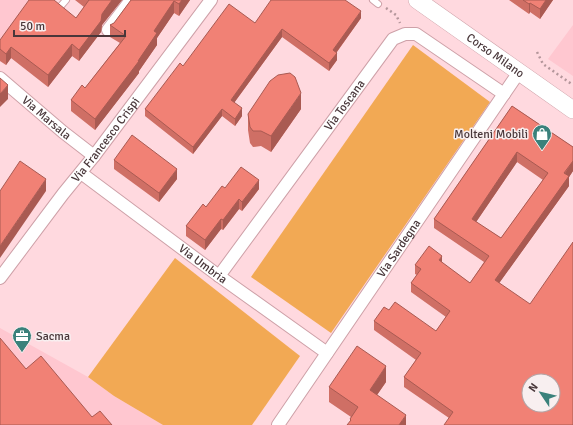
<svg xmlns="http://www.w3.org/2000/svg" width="573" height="425" font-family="Signika,sans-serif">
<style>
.built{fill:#ffc7d0}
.green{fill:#f2a954}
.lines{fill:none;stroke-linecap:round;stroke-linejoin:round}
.lane-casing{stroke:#cea1a8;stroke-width:8}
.street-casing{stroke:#cea1a8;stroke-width:14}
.secondary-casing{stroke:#cea1a8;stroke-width:18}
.path{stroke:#b4969b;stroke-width:2.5;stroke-dasharray:2 3;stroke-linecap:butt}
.lane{stroke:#fff;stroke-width:6}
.street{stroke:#fff;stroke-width:12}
.secondary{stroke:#fff;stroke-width:17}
.wall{fill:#cf6f65;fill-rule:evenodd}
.shaded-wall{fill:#a95a52}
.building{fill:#f18175;stroke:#a95a52;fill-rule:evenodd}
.labels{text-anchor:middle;stroke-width:3;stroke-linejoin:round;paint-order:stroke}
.street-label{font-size:12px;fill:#49373a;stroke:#f8eff0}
.poi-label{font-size:12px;fill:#49373a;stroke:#f8eff0;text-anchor:end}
</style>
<rect width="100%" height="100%" fill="#ffd9df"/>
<g class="built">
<path d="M0 0H53L6 65 0 61Z"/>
<path d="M573 25V76L548 59Z"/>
<path d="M0 328 88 377 114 396 163 425H0Z"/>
</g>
<g class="green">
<path d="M413 45 490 102 331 333 251 277Z"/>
<path d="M175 258 300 356 252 425H163L114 396 88 377Z"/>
</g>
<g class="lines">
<g class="lane-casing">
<g id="lane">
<path d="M373 0 378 4"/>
<path d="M60 7 66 0"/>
</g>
</g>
<g class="street-casing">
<g id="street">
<path d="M108 30 131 0"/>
<path id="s1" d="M0 78 63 132 94 156"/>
<path id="s2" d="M81 173 219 276 327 353"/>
<path id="s3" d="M219 276 393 39 405 34H416L504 94"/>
<path id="s4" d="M0 278 63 194 94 156 211 0"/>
<path id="s5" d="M278 425 519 72"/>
</g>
</g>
<g class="secondary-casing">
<g id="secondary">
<path id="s6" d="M417 0 573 110"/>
</g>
</g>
<g class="path">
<path d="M386 8 396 15 400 23"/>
<path d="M537 52 543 64 573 85"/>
</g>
<use href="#lane" class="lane"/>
<use href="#street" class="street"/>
<use href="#secondary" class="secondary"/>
</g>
<g class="wall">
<path d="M75 0H122L102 25 101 32 79 61 72 56 48 87 11 58 6 65 0 61V40L76 18 84 7Z"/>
<path d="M131 0H190L179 16 174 13 157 38V45L139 71V73L95 130 71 111V100L85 88 120 43 110 37V25L114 23Z"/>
<path d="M509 0H553L540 19 530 12 529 14Z"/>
<path d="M361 18 337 52V60L329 71 282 37 234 103 242 116 235 126 222 116 193 154 145 116V109L183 66 255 23Z"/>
<path d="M512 106 573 147V171L569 177V186L499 283 573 425 449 418 404 387V377L416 360 374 330V321L389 310 436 331 446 317 411 292V283L417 275 415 274V265L442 263 470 283 484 262 434 228V219ZM517 162 543 180 501 238 476 222Z"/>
<path d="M301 109 271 152 261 146 253 147 250 143 248 130V114Z"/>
<path d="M114 160 177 179 159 202 114 169Z"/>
<path d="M225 188 259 189 242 211 239 209 223 230 221 229 205 250 186 236V226Z"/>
<path d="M386 382 377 395 406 425 350 422V419L351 417 329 402V387Z"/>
</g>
<g class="shaded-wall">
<path d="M112 0H122L102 25 101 32 79 61V50L102 14Z"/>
<path d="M182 0H190L179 16V4Z"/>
<path d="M546 0H553L540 19V9Z"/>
<path d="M174 1V13L157 38V45L139 71V73L95 130V119L138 61 154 31Z"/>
<path d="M530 3V12L529 14V4Z"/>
<path d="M361 11V18L333 57V50Z"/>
<path d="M282 29V37L231 107V100Z"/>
<path d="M72 44V56L48 87V75Z"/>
<path d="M11 47V58L6 65V54Z"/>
<path d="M337 53V60L329 71V63Z"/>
<path d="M8 85V99L0 107V94Z"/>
<path d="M301 93V109L271 152V136Z"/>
<path d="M242 108V116L235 126V119Z"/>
<path d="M222 109V116L193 154V147Z"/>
<path d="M517 152V162L472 228V219Z"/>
<path d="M573 161V171L569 177V186L495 289V280Z"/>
<path d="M177 169V179L159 202V193Z"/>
<path d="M46 179V191L0 258V246Z"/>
<path d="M259 180V189L242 211V202Z"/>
<path d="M239 199V209L223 230V220Z"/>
<path d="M221 219V229L205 250V240Z"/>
<path d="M442 256V265L439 260Z"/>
<path d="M386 366V382L370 405V390Z"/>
<path d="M406 415V425H399Z"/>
</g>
<g class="building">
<path d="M29 0H54L76 18 89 0H112L102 14 101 21 79 50 72 44 48 75 11 47 6 54 0 49V40Z"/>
<path d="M131 0H182L179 4 174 1 154 31 157 33 138 61H139L95 119 71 100 82 85 85 88 126 36 110 25 114 23Z"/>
<path d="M271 0H345L361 11 333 50 337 53 329 63 282 29 231 100 242 108 235 119 222 109 193 147 145 109 180 63 183 66 229 4 255 23Z"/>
<path d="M523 0H546L540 9 530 3 529 4Z"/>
<path d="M290 73 295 77 301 93 271 136 261 131H253L250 127 248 114 270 81 278 75Z"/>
<path d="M0 78 8 85 0 94Z"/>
<path d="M512 106 573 147V161L564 173 569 176 495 280 530 304 573 242V425H444L453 412 404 377 421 353 374 321 384 307 389 310 395 302 436 331 450 311 411 283 421 269 415 265 429 246 442 256 439 260 470 283 489 256 434 219ZM517 152 548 173 501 238 472 219ZM529 381H553V405H529Z"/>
<path d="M132 135 177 169 159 193 114 160Z"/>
<path d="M20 161 46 179 0 246V191Z"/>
<path d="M241 167 259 180 242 202 239 199 223 220 221 219 205 240 186 226 203 204 206 207 222 186 225 188Z"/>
<path d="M0 338 26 369 41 356 92 417 100 411 112 425H0Z"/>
<path d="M357 346 386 366 370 390 406 415 399 425H347L351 420 350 419 358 407 329 387Z"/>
</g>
<defs>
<g id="shop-pin" transform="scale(1)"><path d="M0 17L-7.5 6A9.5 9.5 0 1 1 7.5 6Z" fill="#3a817b" stroke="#f8eff0"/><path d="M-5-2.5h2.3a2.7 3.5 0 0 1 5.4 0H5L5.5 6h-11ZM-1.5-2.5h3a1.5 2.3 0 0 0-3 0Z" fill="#fff"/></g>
<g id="office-pin" transform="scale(1)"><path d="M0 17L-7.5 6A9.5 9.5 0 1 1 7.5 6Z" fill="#3a817b" stroke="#f8eff0"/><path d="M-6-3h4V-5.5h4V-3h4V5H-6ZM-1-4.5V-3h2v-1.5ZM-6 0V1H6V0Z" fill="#fff"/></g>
</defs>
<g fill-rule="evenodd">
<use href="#shop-pin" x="542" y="134"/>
<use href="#office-pin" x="22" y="336"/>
</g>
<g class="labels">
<g class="street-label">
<text dy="4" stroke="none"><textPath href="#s6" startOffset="96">Corso Milano</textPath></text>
<text dy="4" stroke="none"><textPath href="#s3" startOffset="212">Via Toscana</textPath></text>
<text dy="4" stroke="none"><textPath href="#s1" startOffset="61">Via Marsala</textPath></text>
<text dy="4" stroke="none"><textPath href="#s4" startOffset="174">Via Francesco Crispi</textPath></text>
<text dy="4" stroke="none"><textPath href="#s5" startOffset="214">Via Sardegna</textPath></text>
<text dy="4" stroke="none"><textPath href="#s2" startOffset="152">Via Umbria</textPath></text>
</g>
<g class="poi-label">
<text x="528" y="138">Molteni Mobili</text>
<text x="36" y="340" text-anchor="start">Sacma</text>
</g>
</g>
<g transform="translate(541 393) rotate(305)"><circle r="19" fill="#f8eff0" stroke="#b2a5a7"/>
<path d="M0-3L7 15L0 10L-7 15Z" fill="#3a817b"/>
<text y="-6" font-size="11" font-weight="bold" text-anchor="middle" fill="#49373a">N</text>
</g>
<path d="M14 30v6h111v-6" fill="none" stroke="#49373a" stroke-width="2"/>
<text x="20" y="30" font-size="12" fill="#49373a" stroke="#f8eff0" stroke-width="3" paint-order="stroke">50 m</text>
</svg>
